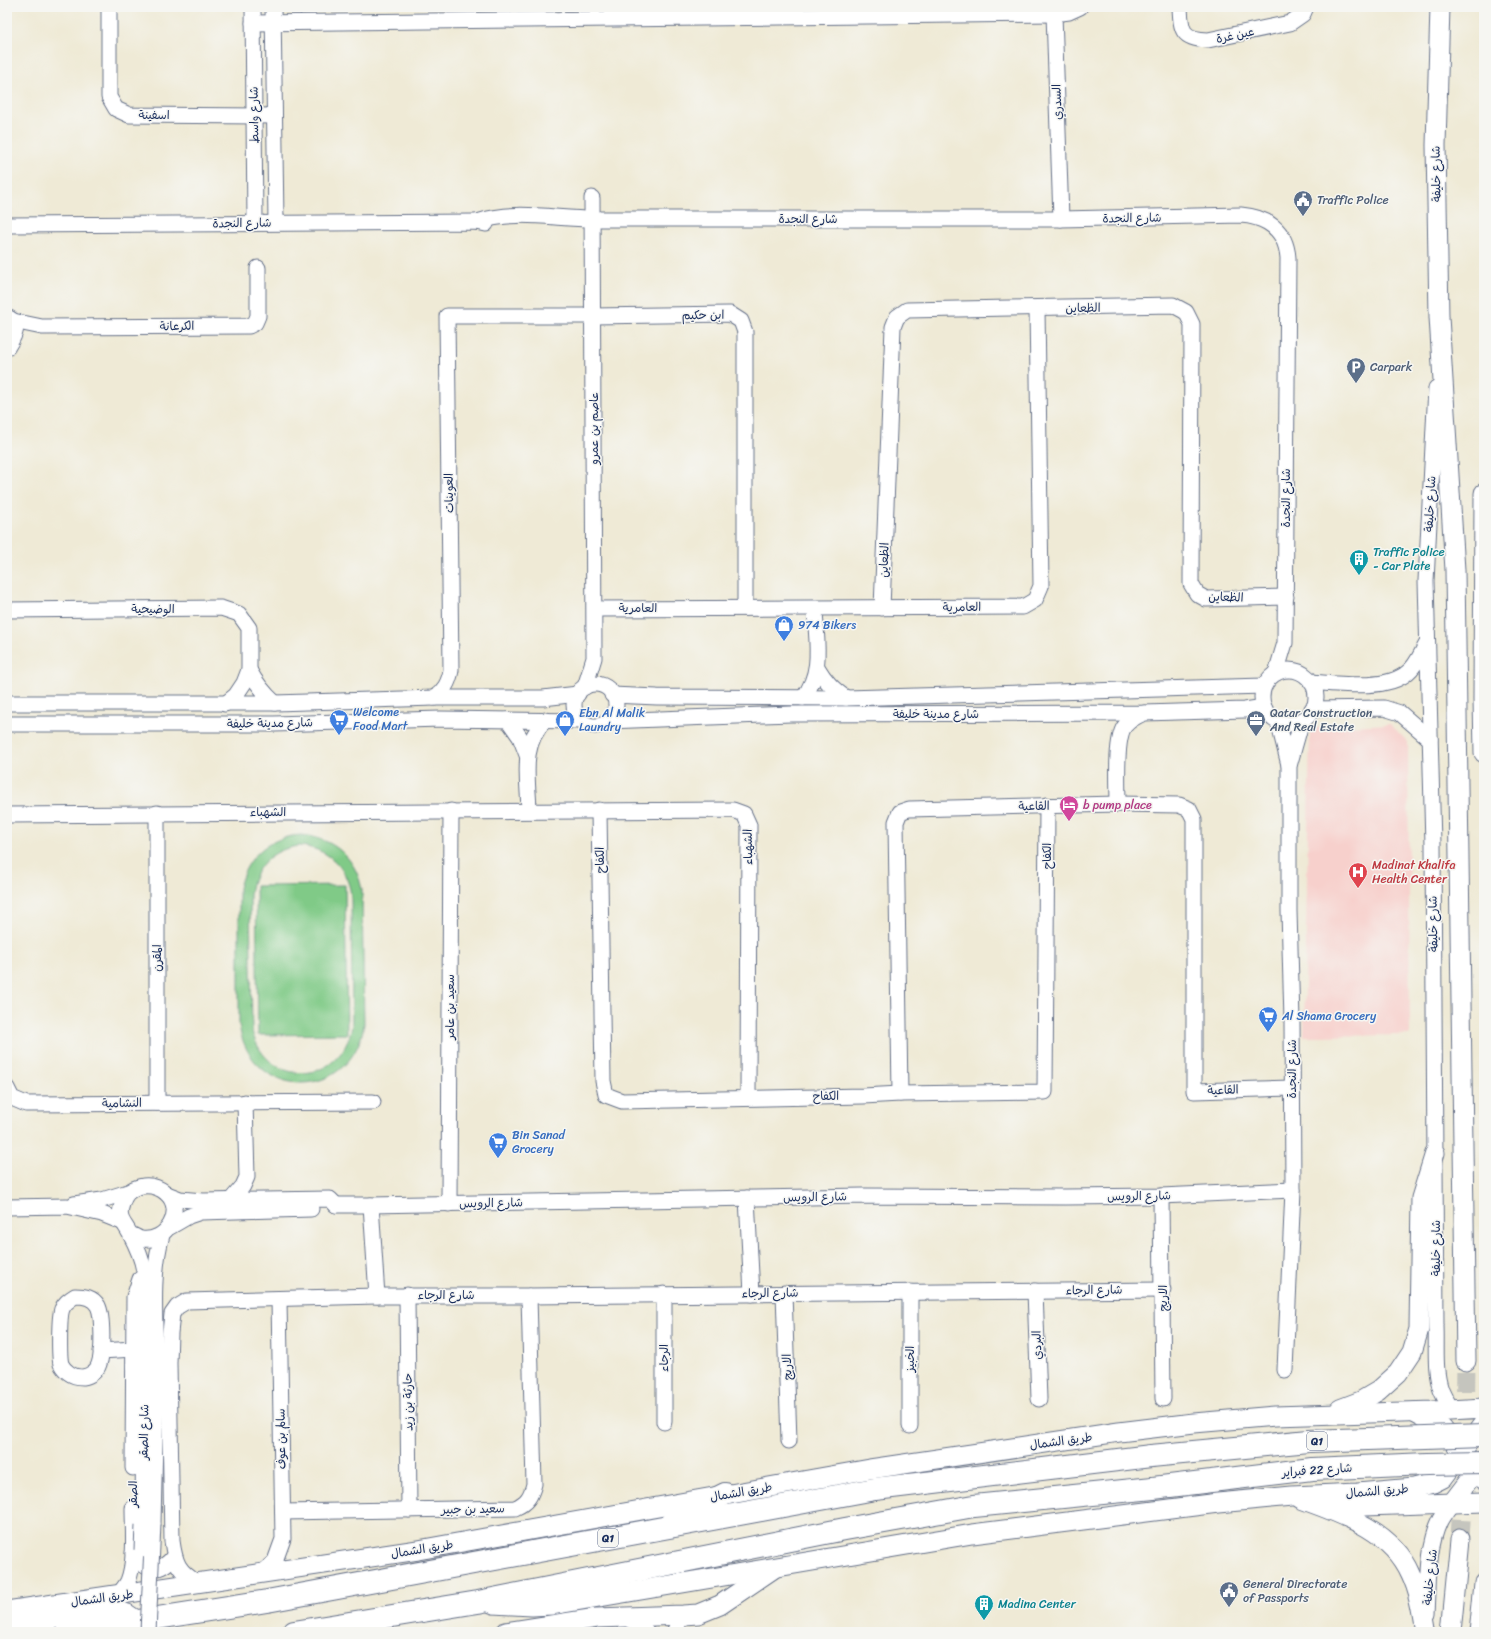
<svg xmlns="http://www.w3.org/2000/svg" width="1491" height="1639" font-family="Sriracha,'Playpen Sans Arabic',sans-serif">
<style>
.built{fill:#f7d0cc}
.green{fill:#80ca87;stroke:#4e7c72;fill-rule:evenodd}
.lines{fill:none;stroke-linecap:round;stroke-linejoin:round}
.major-tunnel{stroke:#c5c5be;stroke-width:19;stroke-dasharray:19 10;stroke-linecap:butt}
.minor-casing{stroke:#657088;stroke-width:17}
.major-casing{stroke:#657088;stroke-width:21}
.highway-casing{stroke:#657088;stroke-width:24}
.minor{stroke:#fff;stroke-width:15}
.major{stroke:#fff;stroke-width:19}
.highway{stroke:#fff;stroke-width:22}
.minor-bridge-casing{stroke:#657088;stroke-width:17;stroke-linecap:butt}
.highway-bridge-casing{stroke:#657088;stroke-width:24;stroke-linecap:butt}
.minor-bridge{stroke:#fff;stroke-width:15}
.highway-bridge{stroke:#fff;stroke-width:22}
.labels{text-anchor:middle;stroke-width:3;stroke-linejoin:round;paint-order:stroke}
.shield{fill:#f6f6f2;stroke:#5d6b8a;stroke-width:1}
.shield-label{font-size:11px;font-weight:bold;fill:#1b2f5e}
.street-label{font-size:12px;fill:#1b2f5e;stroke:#f6f6f2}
.service-label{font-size:12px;fill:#4e5e75;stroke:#f6f6f2;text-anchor:start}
.culture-label{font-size:12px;fill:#0d838f;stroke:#f6f6f2;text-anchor:start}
.shop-label{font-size:12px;fill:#366cbe;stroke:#f6f6f2;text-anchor:start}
.hotel-label{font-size:12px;fill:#b23c85;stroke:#f6f6f2;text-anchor:start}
.health-label{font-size:12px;fill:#be3a42;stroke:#f6f6f2;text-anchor:start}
</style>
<rect width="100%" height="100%" fill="#f6f6f2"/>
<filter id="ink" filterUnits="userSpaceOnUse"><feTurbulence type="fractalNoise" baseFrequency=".025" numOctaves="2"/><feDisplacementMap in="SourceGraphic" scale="8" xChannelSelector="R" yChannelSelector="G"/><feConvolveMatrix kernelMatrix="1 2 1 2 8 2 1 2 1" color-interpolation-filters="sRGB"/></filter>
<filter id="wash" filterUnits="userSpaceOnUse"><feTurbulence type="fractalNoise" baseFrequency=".012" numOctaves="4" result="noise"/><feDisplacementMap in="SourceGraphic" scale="16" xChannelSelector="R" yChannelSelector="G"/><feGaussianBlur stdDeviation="0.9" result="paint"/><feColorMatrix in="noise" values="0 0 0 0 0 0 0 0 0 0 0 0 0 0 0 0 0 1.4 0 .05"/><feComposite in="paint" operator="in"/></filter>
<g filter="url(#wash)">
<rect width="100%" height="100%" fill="#efead6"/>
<path class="built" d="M1390 724 1408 742 1410 1035 1304 1036 1310 728Z"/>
<g class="green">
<path d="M301 835C333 838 356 857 362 890L364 1024C353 1102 251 1103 239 1025V888C246 857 268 837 301 835ZM299 846C327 848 347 866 351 895L352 1026C342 1086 267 1089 252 1031L250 895C253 868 271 849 299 846Z"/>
<path d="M345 885 347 1034 258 1035 256 886Z"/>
</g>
</g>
<g filter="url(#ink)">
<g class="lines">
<g class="major-tunnel">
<path d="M1465 1449 1466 1361"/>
<path d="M1460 1539 1463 1486"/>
</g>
<g class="minor-casing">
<g id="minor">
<path d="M109 7V97L116 109 129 115 274 116"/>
<path d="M253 7 255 223"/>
<path d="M273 7 276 222"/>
<path d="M1180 7C1181 31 1182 39 1208 40L1290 23 1303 14 1306 7"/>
<path d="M1054 14 1061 219"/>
<path d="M253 23 1054 14 1069 12 1080 7"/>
<path d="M477 222C514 209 555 219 592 219H1061L1241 215C1267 217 1286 230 1288 258L1285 643 1276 673"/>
<path d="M7 225 477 222 486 224"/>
<path d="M7 317C23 324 13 338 7 348"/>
<path d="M13 321 42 327 249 326 255 323 258 316V268"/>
<path d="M1436 388 1426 581 1433 844 1436 1325C1437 1346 1434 1370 1441 1390 1444 1397 1448 1404 1451 1410"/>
<path d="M882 608 893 327 897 317 907 310 1173 305 1186 312 1192 324 1191 584 1197 594 1206 599 1286 597"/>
<path d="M595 609C737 608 880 608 1023 607L1035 600 1041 586 1037 309"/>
<path d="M7 610 221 608 239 614 249 628V670L244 683 236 695 225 704"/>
<path d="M817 667C825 681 833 689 846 698"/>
<path d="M249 670C256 683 264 693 275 703"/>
<circle cx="1289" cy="697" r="27"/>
<path d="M1311 682C1337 684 1388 691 1408 672 1417 665 1421 653 1427 643"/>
<circle cx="595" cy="705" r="21"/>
<path d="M585 687 594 658 592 198"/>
<path d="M612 695 657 697 846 698 1264 686"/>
<path d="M434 698C444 691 449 683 451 670L447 316H593L730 314 741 321 745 332V608"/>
<path d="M803 698C824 671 816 641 815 609"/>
<path d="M7 703H275L434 698H543L578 694"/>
<path d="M1312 709 1384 708 1400 713 1430 739"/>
<path d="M508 720 520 737 527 755"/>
<path d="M608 721 791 714 1144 713 1245 710 1264 707"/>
<path d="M1278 721 1289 765"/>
<path d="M7 724H274L440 719 581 721"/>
<path d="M1118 804C1118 786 1115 741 1124 727 1129 720 1137 716 1144 713"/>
<path d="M529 810C528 777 520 746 545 720"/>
<path d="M599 810 603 1081 606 1095 622 1101 863 1096 900 1094 1045 1092 1047 805"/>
<path d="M7 815 733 810 744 814 749 825 748 1097"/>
<path d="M7 1088 12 1098 26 1104 373 1102"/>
<path d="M900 1094 896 822 900 812 909 809 1118 804 1179 805 1189 809 1194 819V1091L1291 1088"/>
<path d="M157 1103V813"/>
<path d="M167 1194 180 1199 203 1201 330 1199 336 1205"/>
<path d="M1161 1196 1163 1399"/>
<path d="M747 1198 752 1294"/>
<path d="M231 1200 243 1186 247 1177 245 1102"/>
<path d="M74 1204 102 1200 128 1192"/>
<path d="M449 1204 451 811"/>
<path d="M336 1205H371L863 1196 1065 1197 1161 1196 1293 1190"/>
<path d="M371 1205 377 1296"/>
<path d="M7 1207 67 1206 102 1214 122 1222"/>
<path d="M170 1227 189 1216 201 1212 311 1209"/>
<path d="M130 1234C134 1235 137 1238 141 1239 166 1243 186 1211 166 1193 151 1181 127 1184 122 1204 117 1219 124 1222 130 1234 136 1245 142 1259 144 1271 147 1301 145 1337 145 1368 144 1420 143 1473 143 1525"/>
<path d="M1035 1291 1039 1399"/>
<path d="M910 1292V1426"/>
<path d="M784 1293 789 1441"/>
<path d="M407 1295 409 1510"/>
<path d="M75 1296C84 1296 93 1297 98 1306 103 1316 103 1354 99 1364 97 1371 90 1376 83 1377 78 1377 73 1376 69 1373 66 1371 63 1368 61 1364 59 1357 59 1316 62 1309 64 1303 69 1300 75 1296Z"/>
<path d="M101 1351 134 1349"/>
<path d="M1285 1370 1293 1190 1292 1021 1289 911V766L1302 720"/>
<path d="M664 1422V1294"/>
<path d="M133 1468 134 1297 140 1279"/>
<path d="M283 1512 515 1508C527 1503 531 1496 534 1484L529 1296"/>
<path d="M153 1524C154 1472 156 1420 156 1369 156 1325 150 1278 162 1235"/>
<path d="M133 1553C144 1572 160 1574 174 1556"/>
<path d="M262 1573 275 1561 283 1539 279 1299"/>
<path d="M198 1583C178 1571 175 1563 172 1541L169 1363 170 1333 172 1314 177 1307 187 1301 377 1296H529L1163 1290"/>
<path d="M117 1596C121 1591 125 1587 128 1581 136 1561 133 1529 133 1508"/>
<path d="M1427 1613C1429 1583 1427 1548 1440 1521 1443 1515 1448 1509 1452 1503"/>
<path d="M625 1617 642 1627 647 1632"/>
<path d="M674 1632 683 1615"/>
</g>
</g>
<g class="major-casing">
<g id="major">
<path d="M1440 7 1436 145 1439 317 1455 570 1466 1361"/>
<path d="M1484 493 1483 699 1484 753"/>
<path d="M1340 1409 1361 1401 1378 1391 1398 1373 1412 1352 1419 1329 1421 1198 1435 1153"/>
<path d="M1414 1412 1442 1427 1484 1479"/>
<path d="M1301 1499C1342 1514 1392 1530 1411 1574 1419 1591 1422 1609 1425 1627"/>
<path d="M1452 1503 1484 1461"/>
<path d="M1335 1507 1484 1502"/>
<path d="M493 1604 532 1606 552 1605 972 1534 1218 1503 1292 1496 1358 1493 1413 1488 1433 1483 1443 1478 1484 1423"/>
<path d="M7 1611 418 1550 870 1469 1119 1432 1194 1423 1275 1416 1433 1411 1484 1408"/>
<path d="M506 1632 597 1618 683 1615 698 1614 720 1605 773 1569"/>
<path d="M1451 1632 1460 1539"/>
<path d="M1479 1632 1484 1583"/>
</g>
</g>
<g class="highway-casing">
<g id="highway">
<path d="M674 1514 697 1508 725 1494"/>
<path d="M7 1623 109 1610 126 1615 135 1621"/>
<path d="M67 1632 267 1601 875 1489 1151 1456"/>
<path d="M294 1632 478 1602 845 1529 974 1506 1153 1488"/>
</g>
</g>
<use href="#minor" class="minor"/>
<use href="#major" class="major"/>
<use href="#highway" class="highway"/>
<g class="minor-bridge-casing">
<g id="minor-bridge">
<path d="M142 1550 143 1525"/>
<path d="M148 1632 153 1524"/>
</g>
</g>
<g class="highway-bridge-casing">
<g id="highway-bridge">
<path d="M1151 1456 1309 1441 1484 1435"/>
<path d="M1153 1488 1312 1469 1427 1464 1484 1463"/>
</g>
</g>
<use href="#minor-bridge" class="minor-bridge"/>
<use href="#highway-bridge" class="highway-bridge"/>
</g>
</g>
<defs>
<g id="civic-pin" transform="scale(1)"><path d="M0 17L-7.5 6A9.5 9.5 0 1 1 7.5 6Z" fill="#5c6f8a" stroke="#f6f6f2"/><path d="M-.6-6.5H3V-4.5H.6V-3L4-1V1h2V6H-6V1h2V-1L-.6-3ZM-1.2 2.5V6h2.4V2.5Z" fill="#fff"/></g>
<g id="parking-pin" transform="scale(1)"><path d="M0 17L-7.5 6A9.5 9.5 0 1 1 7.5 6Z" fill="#5c6f8a" stroke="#f6f6f2"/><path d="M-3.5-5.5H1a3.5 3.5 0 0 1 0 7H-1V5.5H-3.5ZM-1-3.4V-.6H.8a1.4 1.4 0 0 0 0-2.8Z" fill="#fff"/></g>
<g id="building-pin" transform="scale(1)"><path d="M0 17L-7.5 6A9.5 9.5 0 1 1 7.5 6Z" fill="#0f9aa8" stroke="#f6f6f2"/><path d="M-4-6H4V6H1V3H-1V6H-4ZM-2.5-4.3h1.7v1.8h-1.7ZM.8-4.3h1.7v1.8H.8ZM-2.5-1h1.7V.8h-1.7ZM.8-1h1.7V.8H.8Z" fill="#fff"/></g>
<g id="shop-pin" transform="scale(1)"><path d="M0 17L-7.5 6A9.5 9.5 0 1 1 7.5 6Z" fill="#3f7fe0" stroke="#f6f6f2"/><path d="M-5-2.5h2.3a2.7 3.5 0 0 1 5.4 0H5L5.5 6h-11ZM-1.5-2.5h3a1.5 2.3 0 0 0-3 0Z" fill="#fff"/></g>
<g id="supermarket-pin" transform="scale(1)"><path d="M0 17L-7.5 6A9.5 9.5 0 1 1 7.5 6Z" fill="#3f7fe0" stroke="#f6f6f2"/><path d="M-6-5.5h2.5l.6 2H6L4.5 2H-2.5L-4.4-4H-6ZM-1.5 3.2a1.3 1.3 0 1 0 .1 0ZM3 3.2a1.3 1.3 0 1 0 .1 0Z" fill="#fff"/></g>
<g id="office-pin" transform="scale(1)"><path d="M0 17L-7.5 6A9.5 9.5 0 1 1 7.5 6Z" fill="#5c6f8a" stroke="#f6f6f2"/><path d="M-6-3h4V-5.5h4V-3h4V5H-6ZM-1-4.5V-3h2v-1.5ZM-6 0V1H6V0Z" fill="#fff"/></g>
<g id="hotel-pin" transform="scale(1)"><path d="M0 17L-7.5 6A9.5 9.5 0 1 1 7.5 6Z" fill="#d1479c" stroke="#f6f6f2"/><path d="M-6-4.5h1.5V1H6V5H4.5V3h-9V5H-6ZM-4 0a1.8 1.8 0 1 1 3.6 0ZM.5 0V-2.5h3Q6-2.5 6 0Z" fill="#fff"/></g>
<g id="hospital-pin" transform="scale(1)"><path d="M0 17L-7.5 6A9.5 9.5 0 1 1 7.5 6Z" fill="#e0444e" stroke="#f6f6f2"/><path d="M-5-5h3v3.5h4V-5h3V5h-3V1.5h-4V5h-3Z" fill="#fff"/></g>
</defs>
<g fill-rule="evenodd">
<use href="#civic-pin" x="1303" y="200"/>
<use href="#parking-pin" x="1356" y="367"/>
<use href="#building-pin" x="1359" y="559"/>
<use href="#shop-pin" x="784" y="625"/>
<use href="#supermarket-pin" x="339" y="719"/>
<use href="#shop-pin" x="565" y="720"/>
<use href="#office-pin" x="1256" y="720"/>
<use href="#hotel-pin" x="1069" y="805"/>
<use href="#hospital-pin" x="1358" y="872"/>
<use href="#supermarket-pin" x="1268" y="1016"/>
<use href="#supermarket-pin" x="498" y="1142"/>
<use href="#civic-pin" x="1229" y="1591"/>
<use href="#building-pin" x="984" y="1604"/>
</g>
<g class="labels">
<g class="shield">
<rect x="1307" y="1432" width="20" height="18" rx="3"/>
<rect x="598" y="1529" width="20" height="18" rx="3"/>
</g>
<g class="shield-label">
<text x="1317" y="1445">Q1</text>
<text x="608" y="1542">Q1</text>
</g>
<g class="street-label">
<text transform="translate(1235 35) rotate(-12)" y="4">عين غرة</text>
<text transform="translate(1057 102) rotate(-92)" y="4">السدري</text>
<text x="154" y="119">اسفينة</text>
<text transform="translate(254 115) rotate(-91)" y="4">شارع واسط</text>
<text transform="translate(1436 174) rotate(-91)" y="4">شارع خليفة</text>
<text transform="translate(1132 218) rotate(-1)" y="4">شارع النجدة</text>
<text x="808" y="223">شارع النجدة</text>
<text transform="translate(242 223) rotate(-1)" y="4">شارع النجدة</text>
<text transform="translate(1083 308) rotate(-1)" y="4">الظعاين</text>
<text transform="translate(703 315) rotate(-1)" y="4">ابن حكيم</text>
<text transform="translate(177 326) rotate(-1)" y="4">الكرعانة</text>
<text transform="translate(594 428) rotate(-90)" y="4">عاصم بن عمرو</text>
<text transform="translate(449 493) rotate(-91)" y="4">العوينات</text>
<text transform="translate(1286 498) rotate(-90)" y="4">شارع النجدة</text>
<text transform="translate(1430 504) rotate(-87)" y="4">شارع خليفة</text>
<text transform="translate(884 560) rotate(-88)" y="4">الظعاين</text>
<text transform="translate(1226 597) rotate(2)" y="4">الظعاين</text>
<text transform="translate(962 607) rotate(-1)" y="4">العامرية</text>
<text x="638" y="612">العامرية</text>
<text x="153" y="613">الوضيحية</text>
<text x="936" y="718">شارع مدينة خليفة</text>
<text transform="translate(270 723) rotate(-1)" y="4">شارع مدينة خليفة</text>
<text transform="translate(1034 806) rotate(-1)" y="4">القاعية</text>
<text x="268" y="816">الشهباء</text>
<text transform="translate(748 847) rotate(-91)" y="4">الشهباء</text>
<text transform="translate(1047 856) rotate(-90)" y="4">الكفاح</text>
<text transform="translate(600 860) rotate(-91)" y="4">الكفاح</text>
<text transform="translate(1433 924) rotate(-91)" y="4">شارع خليفة</text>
<text transform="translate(157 958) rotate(-90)" y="4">المقرن</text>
<text transform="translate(450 1007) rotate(-90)" y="4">سعيد بن عامر</text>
<text transform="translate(1292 1069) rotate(-90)" y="4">شارع النجدة</text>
<text transform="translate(1223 1090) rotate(-2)" y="4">القاعية</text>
<text transform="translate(826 1096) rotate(-1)" y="4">الكفاح</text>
<text transform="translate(122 1103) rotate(-1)" y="4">النشامية</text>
<text transform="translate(1139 1196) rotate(-1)" y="4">شارع الرويس</text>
<text transform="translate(815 1197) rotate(-1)" y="4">شارع الرويس</text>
<text transform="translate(491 1203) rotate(-1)" y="4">شارع الرويس</text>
<text transform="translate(1436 1248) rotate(-90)" y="4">شارع خليفة</text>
<text transform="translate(1094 1290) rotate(-1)" y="4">شارع الرجاء</text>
<text transform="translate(770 1293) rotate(-1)" y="4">شارع الرجاء</text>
<text x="446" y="1299">شارع الرجاء</text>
<text transform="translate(1163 1298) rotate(-90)" y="4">الاريج</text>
<text transform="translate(1037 1345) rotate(-92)" y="4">البردي</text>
<text transform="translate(664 1358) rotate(-90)" y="4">الرجاء</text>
<text transform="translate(910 1359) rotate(-90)" y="4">الخبيز</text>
<text transform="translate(787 1367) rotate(-92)" y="4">الاريج</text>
<text transform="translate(408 1402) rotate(-91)" y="4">حارثة بن زيد</text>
<text transform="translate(144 1432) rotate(-89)" y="4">شارع الصقر</text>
<text transform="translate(281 1439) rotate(-91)" y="4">سالم بن عوف</text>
<text transform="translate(1061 1441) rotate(-8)" y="4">طريق الشمال</text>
<text transform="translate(1317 1470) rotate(-4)" y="4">شارع 22 فبراير</text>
<text transform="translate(1377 1491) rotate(-5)" y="4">طريق الشمال</text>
<text transform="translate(741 1492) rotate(-10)" y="4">طريق الشمال</text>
<text transform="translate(133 1494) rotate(-90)" y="4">الصقر</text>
<text transform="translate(473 1509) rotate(-1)" y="4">سعيد بن جبير</text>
<text transform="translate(422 1549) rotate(-9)" y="4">طريق الشمال</text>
<text transform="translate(1430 1577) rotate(-84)" y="4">شارع خليفة</text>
<text transform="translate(102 1598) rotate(-8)" y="4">طريق الشمال</text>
</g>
<g class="service-label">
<text x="1317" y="204">Traffic Police</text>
<text x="1370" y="371">Carpark</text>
<text x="1270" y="717">Qatar Construction<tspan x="1270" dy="14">And Real Estate</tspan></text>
<text x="1243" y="1588">General Directorate<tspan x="1243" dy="14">of Passports</tspan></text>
</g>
<g class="culture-label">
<text x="1373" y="556">Traffic Police<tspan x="1373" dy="14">- Car Plate</tspan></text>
<text x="998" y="1608">Madina Center</text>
</g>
<g class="shop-label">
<text x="798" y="629">974 Bikers</text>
<text x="353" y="716">Welcome<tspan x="353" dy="14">Food Mart</tspan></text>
<text x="579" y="717">Ebn Al Malik<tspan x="579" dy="14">Laundry</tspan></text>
<text x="1282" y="1020">Al Shama Grocery</text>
<text x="512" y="1139">Bin Sanad<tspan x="512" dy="14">Grocery</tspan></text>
</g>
<g class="hotel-label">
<text x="1083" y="809">b pump place</text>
</g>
<g class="health-label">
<text x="1372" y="869">Madinat Khalifa<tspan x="1372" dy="14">Health Center</tspan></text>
</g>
</g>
<rect width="1491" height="1639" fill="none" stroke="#f6f6f2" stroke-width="24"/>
</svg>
